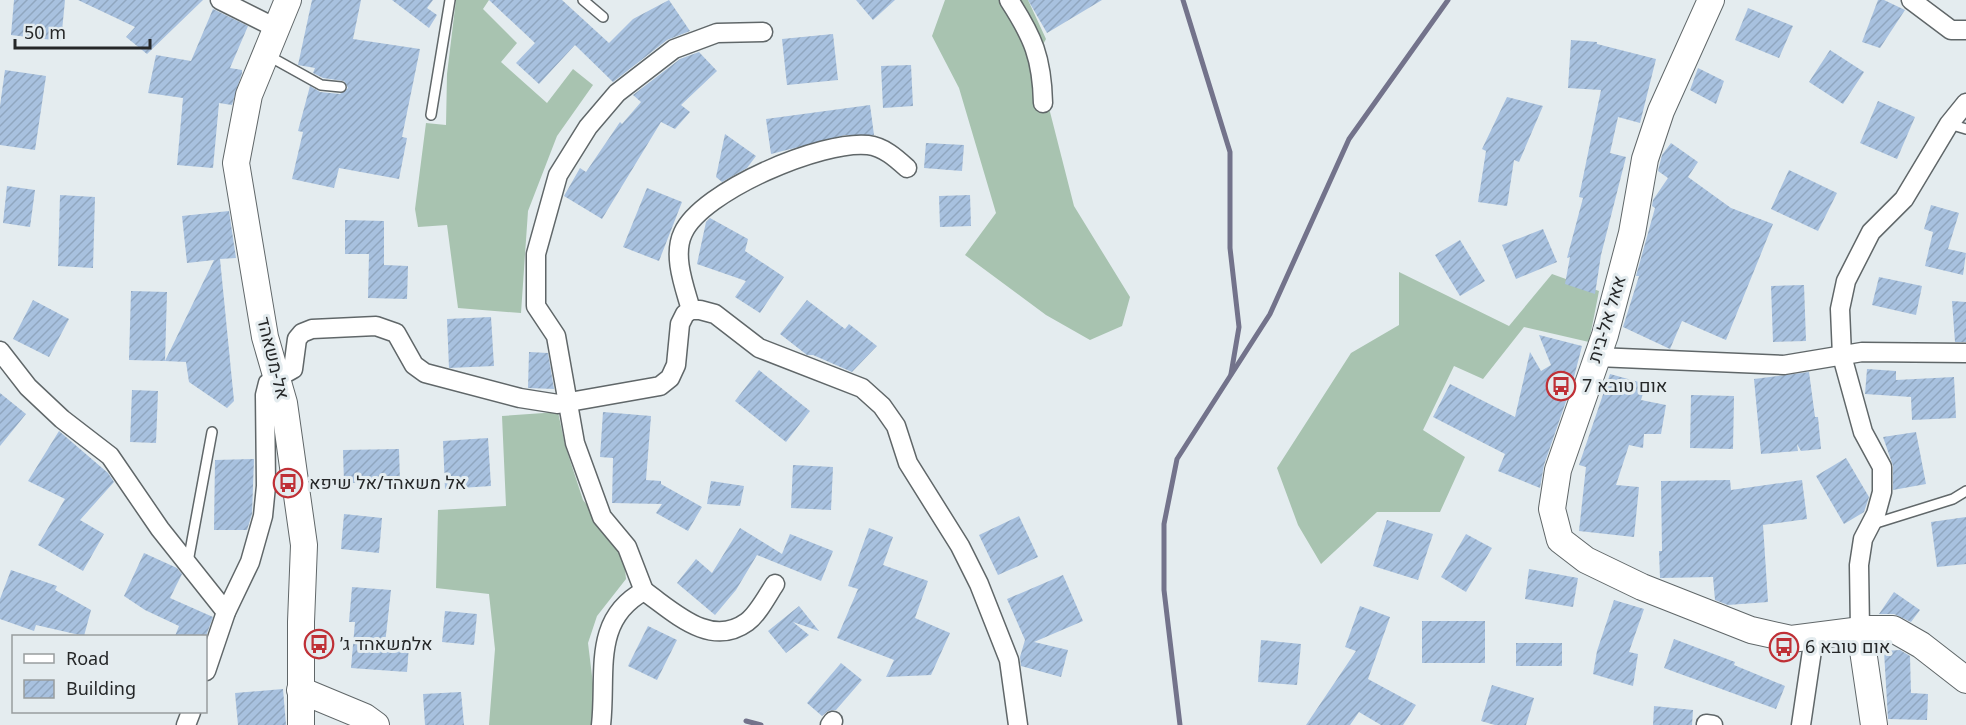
<svg xmlns="http://www.w3.org/2000/svg" width="1966" height="725" font-family="'Noto Sans',Heebo,sans-serif">
<style>
.grass{fill:#a8c3b0}
.lines{fill:none;stroke-linecap:round;stroke-linejoin:round}
.stream{stroke:#73738b;stroke-width:5}
.building{fill:url(#building-hatch)}
.lane-casing{stroke:#606769;stroke-width:12}
.street-casing{stroke:#606769;stroke-width:21}
.secondary-casing{stroke:#606769;stroke-width:28}
.lane{stroke:#fff;stroke-width:9}
.street{stroke:#fff;stroke-width:18}
.secondary{stroke:#fff;stroke-width:26}
.labels{text-anchor:middle;stroke-width:6;stroke-linejoin:round;paint-order:stroke}
.street-label{font-size:18px;fill:#252728;stroke:#e4ecef}
.poi-label{font-size:18px;fill:#252728;stroke:#e4ecef;text-anchor:start}
</style>
<defs>
<pattern id="building-hatch" width="6" height="6" patternUnits="userSpaceOnUse" patternTransform="scale(1.5)"><rect width="6" height="6" fill="#a8c1df"/><path d="M-1 1l2-2M0 6l6-6M5 7l2-2" fill="none" stroke="#90a6bf"/></pattern>
</defs>
<rect width="100%" height="100%" fill="#e4ecef"/>
<g class="grass">
<path d="M456 0H489L483 9 517 43 501 62 547 103 573 69 593 85 557 136 528 211 521 313 458 308 447 225 418 227 415 209 426 123 446 125 447 74Z"/>
<path d="M945 0H1028L1046 39 1036 57 1074 206 1130 297 1122 326 1090 340 1046 315 965 255 996 213 959 88 932 36Z"/>
<path d="M1399 272 1509 326 1552 274 1599 291 1589 342 1524 327 1483 379 1454 366 1423 430 1465 457 1440 512H1377L1321 564 1298 525 1277 468 1351 353 1399 325Z"/>
<path d="M558 412 565 445 583 500 623 549 626 579 597 616 588 643 598 725H489L495 649 489 594 436 588 438 510 506 506 502 416Z"/>
</g>
<g class="lines">
<g class="stream">
<path d="M1183 0 1230 152V248L1239 327 1231 374"/>
<path d="M746 721 761 725"/>
<path d="M1180 725 1164 590V524L1177 459 1270 314 1349 139 1448 0"/>
</g>
</g>
<g class="building">
<path d="M14 0H65L61 41 11 35Z"/>
<path d="M78 0H203L147 54 126 37 135 27Z"/>
<path d="M312 0H361L353 39 420 49 402 137 407 138 399 179 339 168 334 188 292 179 303 132 298 131 310 86 320 92 340 94 348 88 344 81 323 78 313 73 315 68 298 65Z"/>
<path d="M392 0H433L427 8 437 15 429 28Z"/>
<path d="M489 0H562L609 43 633 19 669 0 690 31 667 40 613 82 575 45 539 84 516 63 535 43Z"/>
<path d="M856 0H895L873 20Z"/>
<path d="M1028 0H1102L1047 33Z"/>
<path d="M1878 0H1884L1905 10 1880 48 1862 42Z"/>
<path d="M1748 8 1793 26 1779 58 1735 40Z"/>
<path d="M213 9 248 26 230 68 242 70V73L232 105 219 103 213 168 177 165 183 98 148 93 156 55 191 61Z"/>
<path d="M833 34 838 80 787 85 782 39Z"/>
<path d="M1571 40 1597 42V44L1656 59 1640 123 1618 117 1610 153 1626 157 1601 255 1595 294 1565 284 1570 257 1567 258 1583 198 1579 197 1601 90 1568 88Z"/>
<path d="M1830 50 1864 72 1843 104 1809 82Z"/>
<path d="M699 52 717 71 681 105 690 112 675 129 661 122 602 219 564 196 580 168 586 172 620 122 622 124 641 102 633 95 680 59Z"/>
<path d="M911 65 913 106 883 108 881 66Z"/>
<path d="M1698 68 1724 81 1716 104 1690 90Z"/>
<path d="M5 70 46 76 35 150 0 145V106Z"/>
<path d="M1507 97 1543 106 1519 162 1514 160 1507 206 1478 202 1486 151 1482 149Z"/>
<path d="M1878 101 1915 117 1897 159 1860 143Z"/>
<path d="M870 105 874 135H845L771 154 766 119Z"/>
<path d="M725 134 756 156 747 168 722 182 716 177Z"/>
<path d="M926 143 964 145 962 171 924 168Z"/>
<path d="M1671 143 1698 162 1688 177 1731 208 1773 224 1726 340 1682 321 1670 349 1623 327 1639 276H1636L1655 208 1652 206 1653 200 1668 178 1658 171 1662 155Z"/>
<path d="M1789 170 1837 193 1818 231 1771 209Z"/>
<path d="M7 186 35 190 30 227 3 223Z"/>
<path d="M647 188 682 202 659 261 623 247Z"/>
<path d="M60 195 95 197 93 268 58 266Z"/>
<path d="M970 195 971 226 940 227 939 196Z"/>
<path d="M1931 205 1959 213 1948 249 1966 253 1963 275 1925 266 1933 232 1924 229Z"/>
<path d="M229 211 236 258 220 259 234 401 227 408 189 382 186 362 165 361 214 260 187 263 182 216Z"/>
<path d="M710 218 748 239 745 251 784 277 760 313 735 297 746 281 697 264 706 222Z"/>
<path d="M345 220 384 221V265L408 266 407 299 368 298 369 254H345Z"/>
<path d="M1543 229 1557 262 1516 279 1502 245Z"/>
<path d="M1460 240 1485 281 1460 296 1435 255Z"/>
<path d="M1879 277 1922 286 1916 315 1872 305Z"/>
<path d="M1804 285 1806 341 1773 342 1771 286Z"/>
<path d="M131 291 167 292 165 361 129 360Z"/>
<path d="M33 300 69 319 49 357 13 339Z"/>
<path d="M807 300 845 329 849 324 877 346 852 372 813 355H807L780 334Z"/>
<path d="M1952 301 1966 302V342H1955Z"/>
<path d="M491 317 494 366 449 368 447 319Z"/>
<path d="M1539 335 1582 346 1573 381 1544 465 1540 488 1498 471 1505 454 1433 417 1450 384 1515 417 1530 352 1541 371 1551 365Z"/>
<path d="M529 352 548 353 554 389 528 388Z"/>
<path d="M1867 369 1896 371V380L1954 377 1956 418 1912 420 1911 397 1865 394Z"/>
<path d="M759 370 810 411 786 442 735 401Z"/>
<path d="M1809 372 1815 417H1818L1821 449 1801 451 1797 444 1798 451 1761 454 1754 379Z"/>
<path d="M1610 374 1646 384 1641 400 1666 405 1661 434H1644L1643 448 1629 445 1616 485 1639 487 1634 537 1579 531 1586 467 1579 465Z"/>
<path d="M132 390 158 391 156 443 130 442Z"/>
<path d="M0 393 26 414 0 446Z"/>
<path d="M1691 395 1734 396 1733 449 1690 448Z"/>
<path d="M603 412 651 416 646 480 661 481V484L702 507 688 531 656 513 662 504 612 503 613 458 600 457Z"/>
<path d="M59 431 108 473 114 482 80 520 104 534 83 571 38 545 65 499 28 481Z"/>
<path d="M1916 432 1926 484 1893 490V466L1883 437Z"/>
<path d="M488 438 491 486 445 489 443 441Z"/>
<path d="M399 449 400 482 344 483 343 450Z"/>
<path d="M1846 458 1869 497 1864 512 1844 524 1816 476Z"/>
<path d="M254 459 252 514 247 530H214L215 460Z"/>
<path d="M793 465 833 467 831 510 791 508Z"/>
<path d="M1730 480 1731 490 1802 480 1807 519 1763 525 1768 602 1728 605 1715 600 1713 577 1660 578 1659 551H1662L1661 481Z"/>
<path d="M711 481 744 486 740 506 707 504Z"/>
<path d="M344 514 382 518 379 553 341 549Z"/>
<path d="M1019 516 1038 557 998 575 979 535Z"/>
<path d="M1966 517V564L1937 567 1931 522Z"/>
<path d="M1387 520 1433 534 1418 580 1373 566Z"/>
<path d="M740 528 782 554 790 534 833 551 821 581 757 555 736 590 715 615 677 583 696 559 712 573Z"/>
<path d="M869 528 893 537 883 565 928 581 915 618 950 633 931 675 886 677 894 660 837 638 858 589 848 586Z"/>
<path d="M1466 534 1492 548 1466 592 1441 577Z"/>
<path d="M144 553 177 568 182 574 170 598 213 617 206 636H175L179 626 145 610 124 596Z"/>
<path d="M1529 569 1578 578 1573 607 1525 599Z"/>
<path d="M11 570 57 586 55 590 91 610 84 636 36 625 34 631 0 619V599Z"/>
<path d="M1063 575 1083 621 1034 642 1068 650 1061 677 1021 666 1020 657 1025 640 1007 599Z"/>
<path d="M352 587 391 590 385 644 409 646 407 672 351 668 355 622H349Z"/>
<path d="M1894 592 1920 610 1911 622 1894 614H1879Z"/>
<path d="M1614 600 1644 609 1629 652 1638 654 1633 686 1593 674 1597 651Z"/>
<path d="M799 606 819 631 793 622 809 635 786 653 768 631Z"/>
<path d="M1360 606 1390 617 1368 679 1416 705 1403 725H1381L1359 712 1350 725H1306L1356 651 1345 647Z"/>
<path d="M445 611 477 614 474 645 442 642Z"/>
<rect x="1422" y="621" width="63" height="42"/>
<path d="M648 626 677 640 657 680 628 666Z"/>
<path d="M1674 639 1735 662 1734 665 1785 686 1776 709 1664 668Z"/>
<path d="M1261 640 1301 644 1297 685 1258 682Z"/>
<rect x="1516" y="643" width="46" height="23"/>
<path d="M1900 650 1910 656 1911 693 1928 694 1927 720 1888 719 1884 651Z"/>
<path d="M841 663 862 680 836 710 828 711 822 716 807 703Z"/>
<path d="M1492 685 1534 698 1526 725H1495L1481 721Z"/>
<path d="M283 689 286 725H238L235 693Z"/>
<path d="M461 692 464 725H425L423 694Z"/>
<path d="M1654 706 1693 710 1692 725H1653Z"/>
</g>
<g class="lines">
<g class="lane-casing">
<g id="lane">
<path d="M583 0 603 17"/>
<path d="M267 55 321 85 341 87"/>
<path d="M431 115 450 0"/>
<path d="M1949 124 1966 129"/>
<path d="M1873 524 1953 499 1966 491"/>
<path d="M188 562 212 432"/>
</g>
</g>
<g class="street-casing">
<g id="street">
<path d="M220 0 278 29"/>
<path d="M1009 0C1033 37 1042 58 1043 103"/>
<path d="M1911 0 1951 30H1966"/>
<path d="M691 310C685 288 672 256 683 233 702 191 822 140 868 145 884 147 896 158 907 168"/>
<path d="M0 351 28 387 62 419 110 456 160 529 226 612"/>
<path d="M1597 357 1784 365 1862 352 1966 353"/>
<path d="M644 591C673 611 710 649 747 622 758 614 767 596 775 584"/>
<path d="M1860 630 1859 565 1863 539 1876 514 1882 492V467L1863 432 1842 356 1840 309 1846 281 1871 232 1904 199 1949 124 1966 103"/>
<path d="M206 671 226 612 250 562 263 516 266 486 265 395 268 383 293 369 297 339 302 333 312 329 376 326 396 333 414 365 425 373 520 398 558 404 660 386 670 378 676 365 680 324 685 314 691 310H700L715 314 759 348 862 388 882 406 896 426 908 463 960 546 979 584 1009 660 1018 725"/>
<path d="M1706 724 1713 725"/>
<path d="M186 725 191 712"/>
<path d="M601 725C607 674 591 620 644 591L627 547 602 517 575 443 556 336 536 306V254L558 175 588 127 617 93 674 49 717 33 763 32"/>
<path d="M830 725 833 721"/>
<path d="M1801 725 1814 637"/>
</g>
</g>
<g class="secondary-casing">
<g id="secondary">
<path d="M288 0 249 95 236 163 265 337 284 403 304 545 301 622V725"/>
<path d="M1711 0 1661 111 1645 159 1632 233 1605 335 1558 470 1552 509 1560 540 1586 560 1642 587 1751 630 1791 639 1869 629H1893L1921 645 1966 680"/>
<path d="M1860 630 1874 725"/>
<path d="M300 690 365 717 376 725"/>
</g>
</g>
<use href="#lane" class="lane"/>
<use href="#street" class="street"/>
<use href="#secondary" class="secondary"/>
</g>
<defs>
<g id="bus-ring" transform="scale(1.5)"><circle r="9.5" fill="#e4ecef" stroke="#bf3036" stroke-width="1.5"/><path d="M-5-6H5V4H4V6H2V4H-2V6H-4V4H-5ZM-3.5-4V0h7V-4ZM-3.5 1.2v1.5H-2V1.2ZM2 1.2v1.5H3.5V1.2Z" fill="#bf3036"/></g>
</defs>
<g fill-rule="evenodd">
<use href="#bus-ring" x="1561" y="386"/>
<use href="#bus-ring" x="288" y="483"/>
<use href="#bus-ring" x="319" y="644"/>
<use href="#bus-ring" x="1784" y="647"/>
</g>
<g class="labels">
<g class="street-label">
<text transform="translate(1607 319) rotate(-73)" y="6">אאל אל-בית</text>
<text transform="translate(273 358) rotate(76)" y="6">אל-משאהד</text>
</g>
<g class="poi-label">
<text x="1582" y="392">אום טובא 7</text>
<text x="309" y="489">אל משאהד/אל שיפא</text>
<text x="340" y="650">אלמשאהד ג׳</text>
<text x="1805" y="653">אום טובא 6</text>
</g>
</g>
<rect x="12" y="635" width="195" height="78" fill="#e4ecef" stroke="#989d9f" stroke-width="1.5"/>
<rect x="24" y="654" width="30" height="9" fill="#ffffff" stroke="#989d9f" stroke-width="1.5"/>
<text x="66" y="665" font-size="18" fill="#252728">Road</text>
<rect x="24" y="680" width="30" height="18" fill="url(#building-hatch)" stroke="#989d9f" stroke-width="1.5"/>
<text x="66" y="695" font-size="18" fill="#252728">Building</text>
<path d="M15 39v9h135v-9" fill="none" stroke="#252728" stroke-width="3"/>
<text x="24" y="39" font-size="18" fill="#252728" stroke="#e4ecef" stroke-width="4.5" paint-order="stroke">50 m</text>
</svg>
